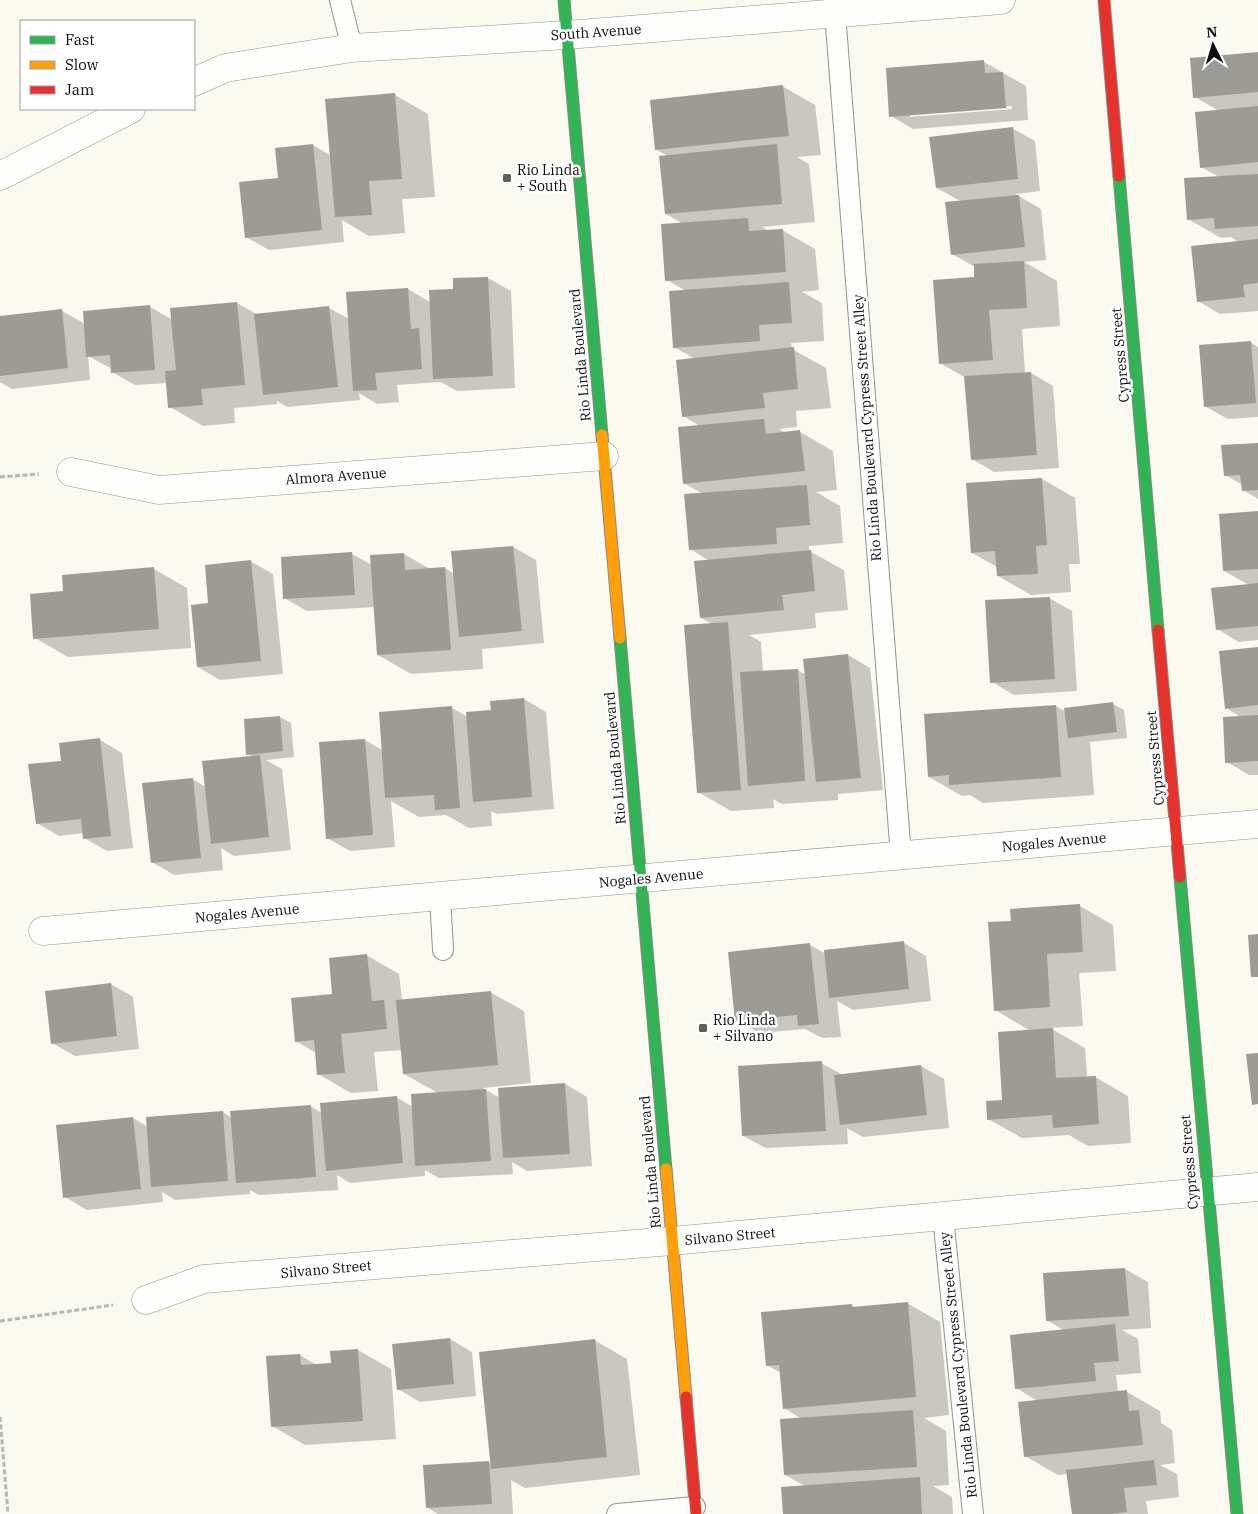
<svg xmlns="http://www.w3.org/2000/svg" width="1258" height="1514" font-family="'IBM Plex Serif',serif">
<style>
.shadow{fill:#0003;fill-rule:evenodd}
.building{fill:#9d9b96}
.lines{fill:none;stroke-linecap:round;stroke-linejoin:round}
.lane-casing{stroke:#93938f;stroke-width:22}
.street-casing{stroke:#93938f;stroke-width:29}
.fast-casing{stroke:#8a8a85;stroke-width:13}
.slow-casing{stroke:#8a8a85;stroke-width:13}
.jam-casing{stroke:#8a8a85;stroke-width:13}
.path{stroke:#b7b7b5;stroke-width:3;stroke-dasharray:5 2.5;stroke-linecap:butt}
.lane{stroke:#fefefd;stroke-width:20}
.street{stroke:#fefefd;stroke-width:28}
.fast{stroke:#30b455;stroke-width:11}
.slow{stroke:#ff9f0a;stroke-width:11}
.jam{stroke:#e5322d;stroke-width:11}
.poi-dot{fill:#5f5f5c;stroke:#fff;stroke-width:2}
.labels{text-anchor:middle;stroke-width:5;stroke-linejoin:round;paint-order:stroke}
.street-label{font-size:14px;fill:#0c0c0c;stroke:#fff}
.poi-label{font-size:14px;fill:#0c0c0c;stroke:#fff;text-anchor:start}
</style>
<rect width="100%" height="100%" fill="#fafaf0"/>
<g class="shadow">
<path d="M1258 53V311L1220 314 1198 301 1239 242 1231 237 1221 238 1188 219 1219 177 1201 167 1219 111 1195 97Z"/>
<path d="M984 62 1026 86 1028 120 913 129 891 116ZM1012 106V109L910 117V114Z"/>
<path d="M782 86 815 105 821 155 797 157 809 164 815 222 762 227 769 231 782 230 815 249 819 290 802 292 822 303 824 341 791 343 792 349 826 368 831 408 796 411 797 427 779 429 786 433 800 432 833 451 837 490 816 492 840 506 843 543 809 546V551L844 570 848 610 815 613 816 628 749 635 761 642 763 672 798 670 806 675 848 655 870 668 883 790 838 794V800L782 804 773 799 774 808 731 811 698 792 712 624 701 618 710 561 690 549 703 494 684 483 700 426 683 416 695 359 674 347 686 291 667 280 683 224 666 214 668 156 657 150Z"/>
<path d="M395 95 428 114 435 197 402 199 405 233 369 236 342 220 344 242 269 250 246 237 280 179 313 145 331 156Z"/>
<path d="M1012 128 1035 141 1040 191 1015 194 1041 209 1046 260 1024 262 1057 281 1060 326 1022 329 1025 373H1031L1053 386 1059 468 994 472 972 459 966 378 940 363 976 278 975 267 952 254 962 202 937 188Z"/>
<path d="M488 278 511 291 515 388 457 391 441 382 397 385 399 402 377 404 359 393 360 400 287 407 277 401V404L234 408 235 423 203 426 170 407 168 383 135 385 112 372V369L88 356 90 380 12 389 0 382V317L62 311 85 324 150 307 173 320 237 303 258 315 329 308 349 319 348 293 408 289 430 302 454 290V279Z"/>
<path d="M1250 342 1258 347V417L1228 419 1206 407Z"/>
<path d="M1258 444V499L1243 490V485L1225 475Z"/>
<path d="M1042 479 1075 498 1080 564H1069L1071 592 1031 595 998 576 997 567 972 553Z"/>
<path d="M1258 512V640L1239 642 1217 629 1249 585 1224 571Z"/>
<path d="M513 547 536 560 544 643 482 649 483 669 411 674 378 655 375 607 307 611 284 598 352 554 372 565 404 554 430 569 445 568 454 574 452 552Z"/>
<path d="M250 561 273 574 283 674 220 680 198 667Z"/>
<path d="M154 569 187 588 191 648 68 657 35 638 65 592Z"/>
<path d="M1049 598 1072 611 1077 691 1014 695 992 682Z"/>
<path d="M1258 648V775H1249L1227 762 1242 718 1226 708Z"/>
<path d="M524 699 546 712 554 809 497 814 491 811 492 826 469 828 446 815 419 817 391 801 395 847 350 851 327 838 365 740 382 750 452 708 468 717 492 711Z"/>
<path d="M1113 704 1124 710 1127 738 1090 742 1094 795 983 803 970 795 962 796 929 777 1056 706 1066 712Z"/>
<path d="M280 717 291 723 294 757 266 760 282 769 291 850 234 856 221 848 223 870 174 875 152 862 192 779 206 787 253 757 248 754Z"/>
<path d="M100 740 122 753 133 848 107 851 84 838V833L59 836 37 823 62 762Z"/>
<path d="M1080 906 1113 925 1116 971 1079 973 1083 1026 1050 1028 1085 1048 1087 1077H1095L1128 1096 1131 1143 1088 1146 1069 1135 1022 1138 988 1119 1003 1101 1031 1031 995 1010 1012 922Z"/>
<path d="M904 943 926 956 931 1001 853 1010 837 1001 841 1037 822 1038 805 1029 759 1033 736 1020 810 945 826 954Z"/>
<path d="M366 955 399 974 402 1001 490 992 524 1011 531 1083 483 1088 500 1098 565 1084 587 1097 592 1166 527 1171 512 1162 513 1174 439 1178 425 1170V1176L350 1183 337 1175 338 1190 259 1195 250 1190V1194L175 1200 162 1192 163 1202 87 1210 65 1197 133 1118 148 1127 223 1112 232 1118 310 1106 322 1113 396 1097 413 1107 438 1093 404 1074 402 1050 374 1052 378 1091 351 1093 318 1074 316 1053 296 1041Z"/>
<path d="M111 984 133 997 139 1049 75 1056 52 1043Z"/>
<path d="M821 1063 843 1075 921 1066 944 1079 949 1128 863 1137 847 1128 848 1144 766 1148 743 1136Z"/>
<path d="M1125 1269 1148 1282 1151 1328 1122 1330 1138 1339 1141 1373 1116 1375 1118 1392H1127L1160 1411 1161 1423 1172 1430 1175 1463 1160 1465 1177 1474 1179 1497 1146 1501 1148 1514H1073L1068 1474 1058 1475 1025 1456 1038 1401 1016 1388 1065 1331 1047 1320 1044 1274Z"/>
<path d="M907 1303 940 1322 949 1415 924 1418 946 1431 949 1485 933 1486 952 1497 953 1514H784L805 1486 785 1475 802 1419 784 1408 781 1373 767 1365 852 1305 855 1308Z"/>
<path d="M450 1339 472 1352 476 1396 420 1402 398 1389Z"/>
<path d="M594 1340 627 1359 640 1475 525 1488 511 1480 513 1514H438L428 1508 488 1462 492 1464Z"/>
<path d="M358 1350 391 1369 396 1439 305 1445 272 1426 300 1355 318 1366 332 1365Z"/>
</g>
<g class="building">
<path d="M1258 52V92L1193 98 1190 58Z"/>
<path d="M984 60 985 73 1003 72 1006 108 889 117 886 68Z"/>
<path d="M783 85 789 136 655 150 650 100Z"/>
<path d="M395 93 402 179 369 181 372 215 335 217 325 99Z"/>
<path d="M1258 106V162L1200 168 1195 112Z"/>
<path d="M1013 127 1018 179 936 188 929 137Z"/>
<path d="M313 144 322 230 245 238 239 182 278 178 275 148Z"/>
<path d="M777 144 782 204 665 214 659 156Z"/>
<path d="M1258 174V226L1215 229 1214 218 1187 220 1184 178Z"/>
<path d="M1019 195 1025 247 951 255 945 202Z"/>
<path d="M748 218 749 231 783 229 786 272 665 281 661 224Z"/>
<path d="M1258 239V283L1243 285 1245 297 1197 302 1191 246Z"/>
<path d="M1024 261 1027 308 989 310 993 360 939 364 933 280 974 277V264Z"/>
<path d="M488 277 493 376 433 379 429 290 453 289V278Z"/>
<path d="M789 282 792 323 759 325 760 341 673 348 669 291Z"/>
<path d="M408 288 411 329 419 328 422 369 375 373 377 390 353 391 346 292Z"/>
<path d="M237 302 245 385 201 389 203 405 168 408 165 371 176 370 170 308Z"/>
<path d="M150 305 155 370 111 373 110 355 86 357 83 311Z"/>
<path d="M329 306 338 387 263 395 254 314Z"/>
<path d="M62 309 68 368 0 376V316Z"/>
<path d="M1251 341 1256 403 1204 407 1199 345Z"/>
<path d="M794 347 798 389 763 393 765 408 682 417 676 360Z"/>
<path d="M1031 372 1037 455 971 460 964 376Z"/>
<path d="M764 419 766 434 800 430 805 471 683 484 678 427Z"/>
<path d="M1258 443V490L1242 491 1240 475 1224 476 1221 445Z"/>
<path d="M1042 478 1047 545 1036 546 1038 574 997 576 995 551 971 553 966 483Z"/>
<path d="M807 485 810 525 776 528 777 544 689 550 684 494Z"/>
<path d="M1258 511V569L1223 571 1219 514Z"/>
<path d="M513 546 522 631 459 637 451 551Z"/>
<path d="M811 550 815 591 782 595 784 610 700 618 694 561Z"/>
<path d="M352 552 355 595 283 599 281 557Z"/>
<path d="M404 553 405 570 445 567 451 650 377 655 370 555Z"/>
<path d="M251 560 261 661 197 667 191 605 208 603 205 565Z"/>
<path d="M154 567 159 629 33 639 30 594 63 591 62 575Z"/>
<path d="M1258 583V626L1216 630 1211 588Z"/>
<path d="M1050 597 1055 679 990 683 985 600Z"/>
<path d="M728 622 741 790 697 793 684 625Z"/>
<path d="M1258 647V705L1225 709 1219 651Z"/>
<path d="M848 654 861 778 816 782 803 659Z"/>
<path d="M798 669 805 781 748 786 740 672Z"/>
<path d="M524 698 532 797 473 802 466 712 491 710 490 701Z"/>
<path d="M1113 702 1117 732 1068 738 1064 708Z"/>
<path d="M1056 705 1061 777 949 785V775L928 777 924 714Z"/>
<path d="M452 706 460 808 435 810 434 795 385 798 379 712Z"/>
<path d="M1258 715V761L1225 763 1223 717Z"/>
<path d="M280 716 283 751 246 755 244 719Z"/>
<path d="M100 738 111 836 83 839 81 819 36 824 28 764 61 761 59 743Z"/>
<path d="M365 739 373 835 326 839 319 742Z"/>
<path d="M260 755 269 837 211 844 202 761Z"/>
<path d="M193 778 201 858 151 863 142 783Z"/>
<path d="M1080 904 1083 952 1047 954 1050 1007 994 1011 988 922 1011 921 1010 909Z"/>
<path d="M1258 934V977H1251L1248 935Z"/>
<path d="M904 941 909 989 829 998 824 950Z"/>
<path d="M810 943 819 1024 798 1026 797 1015 735 1021 728 952Z"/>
<path d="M367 954 372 1001 384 1000 387 1029 341 1034 345 1073 317 1075 314 1040 295 1042 291 998 332 994 329 958Z"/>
<path d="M111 983 117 1036 51 1044 45 991Z"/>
<path d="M491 991 498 1065 403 1074 396 1000Z"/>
<path d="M1053 1028 1056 1078 1096 1076 1099 1124 1053 1128 1052 1115 987 1120 986 1101 1002 1100 998 1032Z"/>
<path d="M1258 1053V1104L1252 1105 1246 1054Z"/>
<path d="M822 1061 826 1131 742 1136 738 1066Z"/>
<path d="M921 1065 927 1115 840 1125 834 1075Z"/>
<path d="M565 1083 570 1154 503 1158 498 1088Z"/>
<path d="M486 1089 491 1161 415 1166 411 1094Z"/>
<path d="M397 1096 403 1163 326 1171 320 1103Z"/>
<path d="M311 1105 316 1177 236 1183 230 1111Z"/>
<path d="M223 1111 228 1181 151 1187 146 1117Z"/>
<path d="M133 1117 141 1189 63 1198 56 1125Z"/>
<path d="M1125 1268 1129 1316 1046 1321 1043 1273Z"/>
<path d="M908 1302 916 1397 783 1409 779 1365 766 1366 761 1312 852 1304V1307Z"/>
<path d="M1115 1324 1119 1361 1094 1363 1096 1381 1015 1389 1010 1335Z"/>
<path d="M450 1338 454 1384 397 1390 392 1344Z"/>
<path d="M595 1339 607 1457 491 1469 479 1352Z"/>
<path d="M358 1349 363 1421 271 1427 266 1356 300 1354 301 1365 331 1363 330 1351Z"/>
<path d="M1127 1390 1129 1411 1139 1410 1143 1445 1024 1457 1018 1402Z"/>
<path d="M913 1410 917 1467 784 1475 780 1419Z"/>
<path d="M1154 1460 1157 1485 1124 1488 1127 1512 1112 1514H1072L1066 1470Z"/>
<path d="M489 1461 492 1504 426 1508 423 1465Z"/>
<path d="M920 1477 922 1514H783L781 1487Z"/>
</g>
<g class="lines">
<g class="lane-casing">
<g id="lane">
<path d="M340 0 352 48"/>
<path d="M834 0 901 856"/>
<path d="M440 896 443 950"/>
<path d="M943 1216 973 1514"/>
<path d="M617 1514 695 1507"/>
</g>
</g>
<g class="street-casing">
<g id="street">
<path d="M194 82 225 68 352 48 567 35 1001 0"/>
<path d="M0 176 131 109"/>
<path d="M71 472 159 490 604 456"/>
<path d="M43 931 1258 824"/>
<path d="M146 1300 204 1279 672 1241 1258 1187"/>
</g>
</g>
<g class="fast-casing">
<g id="fast">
<path d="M564 0 602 435"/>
<path d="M1119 176 1158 630"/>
<path d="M620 638 666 1169"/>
<path d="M1180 877 1237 1514"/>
</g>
</g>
<g class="slow-casing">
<g id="slow">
<path d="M602 435 620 638"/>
<path d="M666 1169 686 1397"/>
</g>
</g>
<g class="jam-casing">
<g id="jam">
<path d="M1104 0 1119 176"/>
<path d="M1158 630 1180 877"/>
<path d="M686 1397 696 1514"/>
</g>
</g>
<g class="path">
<path d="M0 477 39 474"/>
<path d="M0 1321 113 1305"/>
<path d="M0 1417 8 1514"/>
</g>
<use href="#lane" class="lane"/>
<use href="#street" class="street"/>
<use href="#fast" class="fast"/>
<use href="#slow" class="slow"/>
<use href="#jam" class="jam"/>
</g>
<g class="poi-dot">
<rect x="502" y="173" width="10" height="10" rx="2.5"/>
<rect x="698" y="1023" width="10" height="10" rx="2.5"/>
</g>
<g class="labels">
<g class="street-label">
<text transform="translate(596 32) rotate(-4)" y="5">South Avenue</text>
<text transform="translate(580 355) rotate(-95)" y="5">Rio Linda Boulevard</text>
<text transform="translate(1120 355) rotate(-95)" y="5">Cypress Street</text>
<text transform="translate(867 428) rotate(-94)" y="5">Rio Linda Boulevard Cypress Street Alley</text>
<text transform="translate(336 476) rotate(-4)" y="5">Almora Avenue</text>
<text transform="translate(615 758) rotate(-95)" y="5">Rio Linda Boulevard</text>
<text transform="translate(1155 758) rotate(-95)" y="5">Cypress Street</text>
<text transform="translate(1054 842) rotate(-5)" y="5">Nogales Avenue</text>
<text transform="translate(651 878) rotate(-5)" y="5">Nogales Avenue</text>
<text transform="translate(247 913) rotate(-5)" y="5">Nogales Avenue</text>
<text transform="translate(650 1162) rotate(-95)" y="5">Rio Linda Boulevard</text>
<text transform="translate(1189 1162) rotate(-95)" y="5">Cypress Street</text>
<text transform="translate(730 1236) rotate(-5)" y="5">Silvano Street</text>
<text transform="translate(326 1269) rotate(-5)" y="5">Silvano Street</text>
<text transform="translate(958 1365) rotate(-96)" y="5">Rio Linda Boulevard Cypress Street Alley</text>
</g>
<g class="poi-label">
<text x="517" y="175">Rio Linda<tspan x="517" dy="16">+ South</tspan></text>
<text x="713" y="1025">Rio Linda<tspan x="713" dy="16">+ Silvano</tspan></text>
</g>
</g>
<rect x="20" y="20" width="175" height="90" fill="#ffffff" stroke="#9e9e9e"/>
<rect x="30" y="36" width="25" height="8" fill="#30b455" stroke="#9e9e9e"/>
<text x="65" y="45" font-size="15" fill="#0c0c0c">Fast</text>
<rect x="30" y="61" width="25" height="8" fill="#ff9f0a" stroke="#9e9e9e"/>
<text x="65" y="70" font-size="15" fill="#0c0c0c">Slow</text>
<rect x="30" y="86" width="25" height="8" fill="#e5322d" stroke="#9e9e9e"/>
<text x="65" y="95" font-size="15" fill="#0c0c0c">Jam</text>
<g transform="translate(1213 45) rotate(355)" stroke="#ffffff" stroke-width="4" paint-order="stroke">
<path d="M0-4L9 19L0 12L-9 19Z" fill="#0c0c0c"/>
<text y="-8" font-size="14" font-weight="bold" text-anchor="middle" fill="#0c0c0c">N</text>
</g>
</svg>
